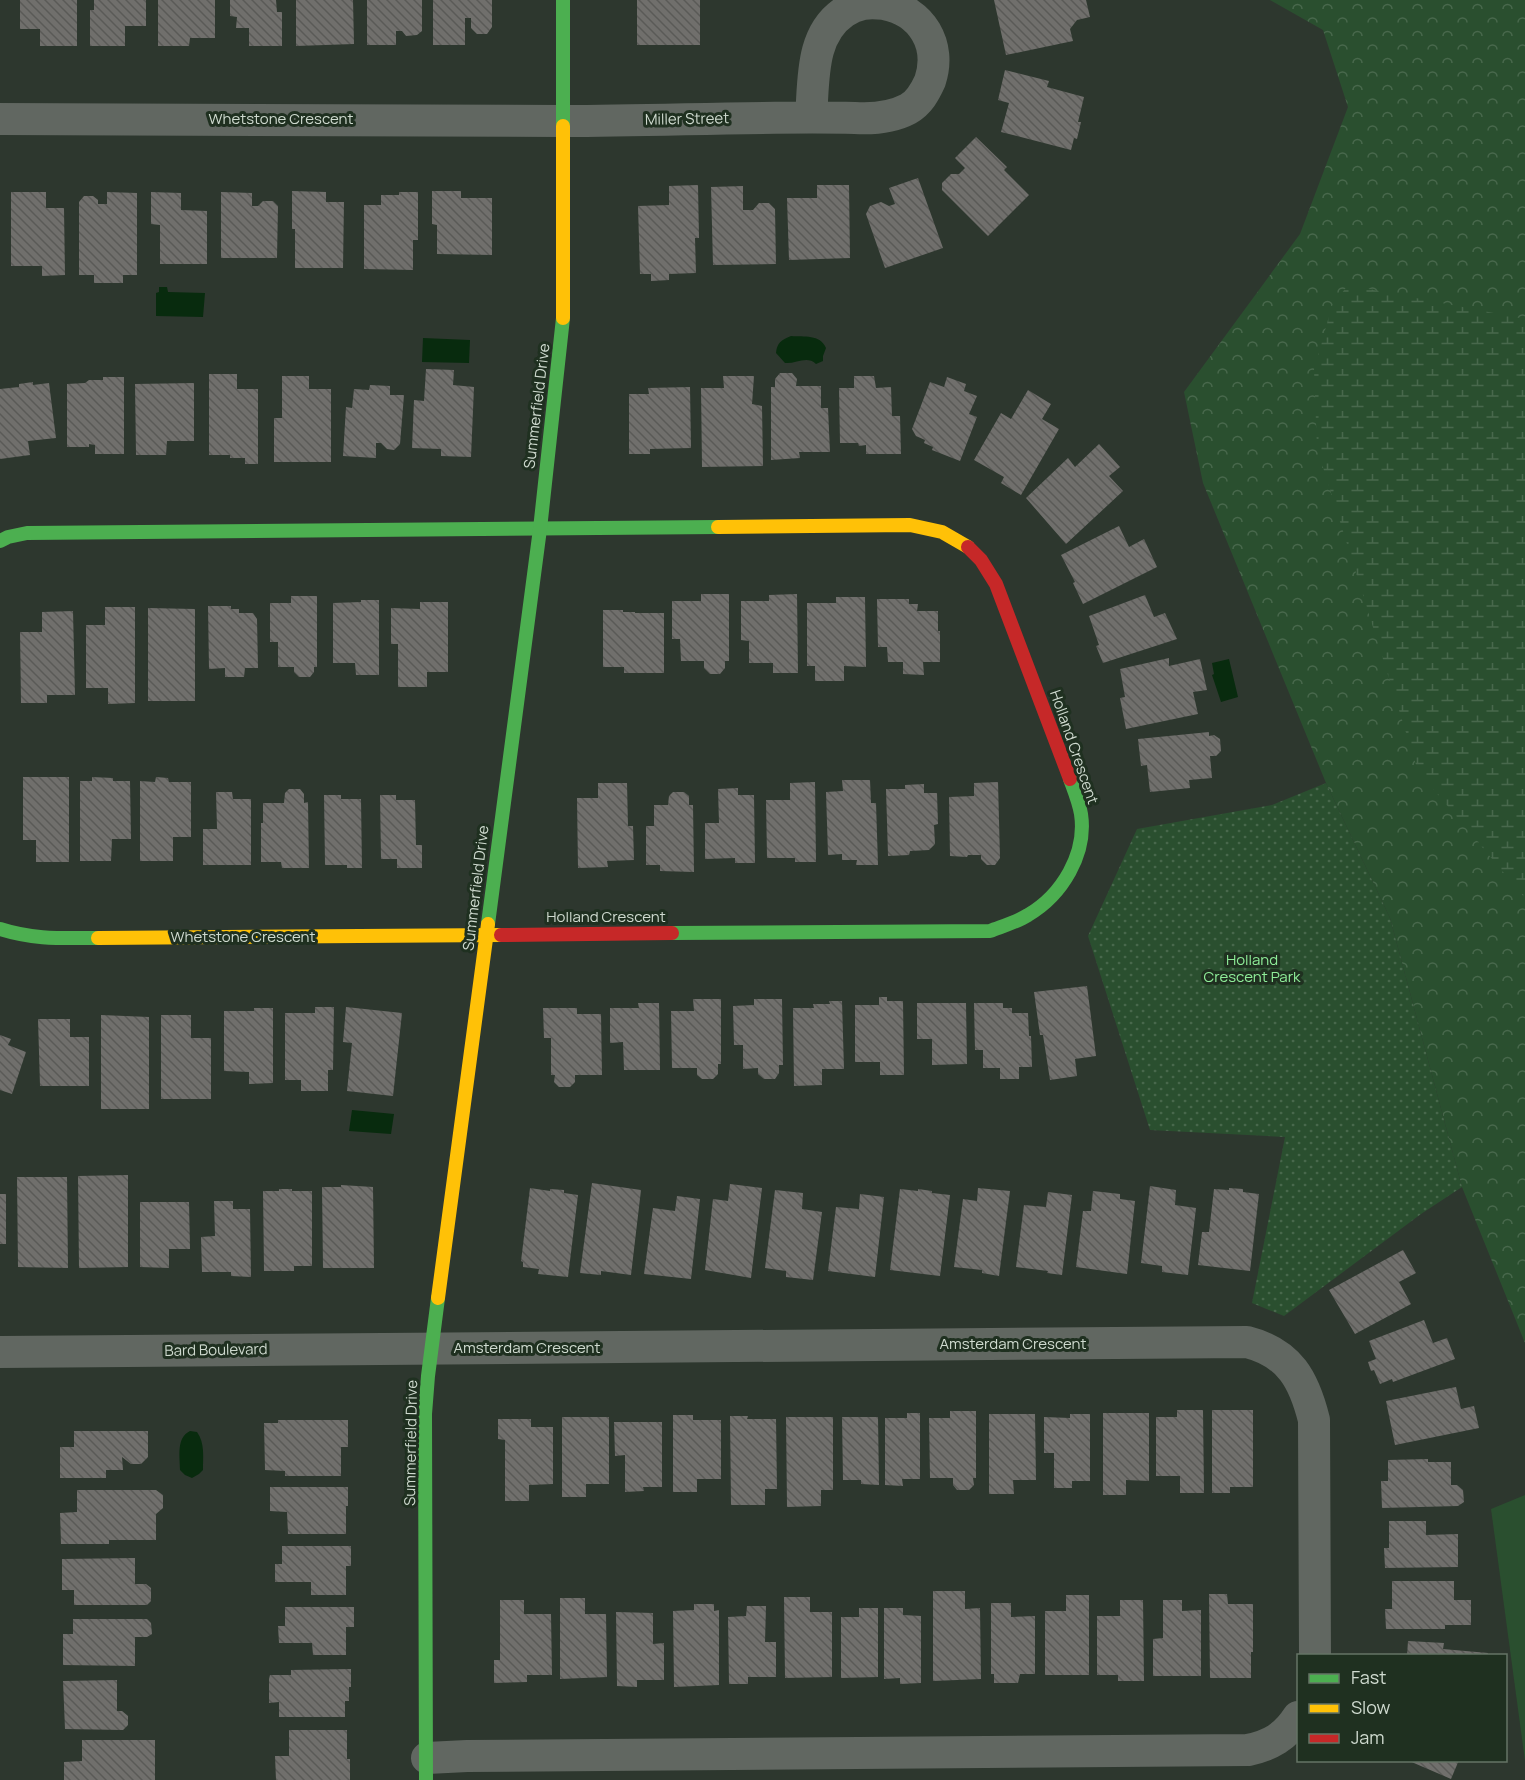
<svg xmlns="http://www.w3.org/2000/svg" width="1525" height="1780" font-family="Manrope,sans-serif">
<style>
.grass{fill:#2a4f2f}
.forest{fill:url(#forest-crowns)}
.wetland{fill:url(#wetland-marsh)}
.park{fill:url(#park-dots)}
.water{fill:#082b0e}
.building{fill:url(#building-back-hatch)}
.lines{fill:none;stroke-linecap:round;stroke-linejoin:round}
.street{stroke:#616761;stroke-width:32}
.fast{stroke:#4caf50;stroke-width:14}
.slow{stroke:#ffc107;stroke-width:14}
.jam{stroke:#c62828;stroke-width:14}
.labels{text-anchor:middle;stroke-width:6;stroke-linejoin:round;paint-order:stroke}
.street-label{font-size:15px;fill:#cfdacf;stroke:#1f3020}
.park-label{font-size:15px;fill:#8fed99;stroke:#1f3020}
</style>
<defs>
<pattern id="forest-crowns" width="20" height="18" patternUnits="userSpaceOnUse" patternTransform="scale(1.5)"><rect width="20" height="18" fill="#2a4f2f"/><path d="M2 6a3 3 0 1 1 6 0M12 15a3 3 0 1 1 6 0" fill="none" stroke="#48684c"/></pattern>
<pattern id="wetland-marsh" width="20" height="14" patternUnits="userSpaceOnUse" patternTransform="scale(1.5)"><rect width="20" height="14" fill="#2a4f2f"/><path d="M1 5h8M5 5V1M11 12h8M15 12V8" fill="none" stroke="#48684c"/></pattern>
<pattern id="park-dots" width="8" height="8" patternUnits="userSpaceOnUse" patternTransform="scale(1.5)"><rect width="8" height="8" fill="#2a4f2f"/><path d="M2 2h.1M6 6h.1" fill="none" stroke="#48684c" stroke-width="1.8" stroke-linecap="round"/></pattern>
<pattern id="building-back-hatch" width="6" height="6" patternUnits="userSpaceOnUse" patternTransform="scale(1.5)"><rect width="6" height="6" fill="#706f6c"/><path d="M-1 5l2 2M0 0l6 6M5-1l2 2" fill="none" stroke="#5a5a57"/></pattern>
</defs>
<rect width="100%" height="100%" fill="#2d372e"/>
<path class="grass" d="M1525 1495V1761L1491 1509Z"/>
<path class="forest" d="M1270 0H1525V1343L1462 1187 1390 918 1326 783 1203 483 1184 392 1300 234 1348 107 1323 30Z"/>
<path class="wetland" d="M1348 285 1525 319V898L1418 771 1317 448 1314 369 1332 306Z"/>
<path class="park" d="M1326 783 1390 918 1462 1187 1421 1214 1284 1316 1252 1303 1285 1137 1150 1130 1088 936 1137 829 1272 805Z"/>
<g class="water">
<path d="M159 287H167L168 292 205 293 203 317 156 316V293L159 292Z"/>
<path d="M791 336C804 337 820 334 826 348L823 356V361L816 364C807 355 796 364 785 363L776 353C777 343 781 340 791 336Z"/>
<path d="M423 338 470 340 469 363 422 362Z"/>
<path d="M1229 659 1238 697 1221 702 1212 675 1214 674 1212 663Z"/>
<path d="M352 1110 394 1114 391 1134 349 1131Z"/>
<path d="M190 1431 197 1432C205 1443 203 1457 203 1470L199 1474 192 1478 185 1475 180 1470C180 1456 176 1438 190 1431Z"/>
</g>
<g class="building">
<path d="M20 0H77V46H40V29H20Z"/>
<path d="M94 0H146V26H125V46H90V10H94Z"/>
<path d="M158 0H215V38H190L189 46H158Z"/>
<path d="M230 0H276L277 12H282V46H249V28H236L237 17 230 16Z"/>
<path d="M296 0H353L354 44 296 46Z"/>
<path d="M367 0H422V31L417 35 406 36 402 31H396V45H367Z"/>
<path d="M433 0H492V27L487 34H477L471 28V18H465V45H433Z"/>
<rect x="637" y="0" width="63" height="45"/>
<path d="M994 0H1086L1090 17 1077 20 1070 29 1073 41 1006 55Z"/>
<path d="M1005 70 1049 81 1047 87 1084 97 1078 122H1081L1077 139 1074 138 1071 150 1001 132 1009 103 998 100Z"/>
<path d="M976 137 1007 167 1004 170 1029 195 988 236 942 190V183L951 174H959L965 168 955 158Z"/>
<path d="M918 178 943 248 885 268 866 214 870 206 881 202 889 206 895 204 889 188Z"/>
<path d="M698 185 699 238H695L696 273 669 274V280L651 281V274H640L638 206 669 205V186Z"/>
<path d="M817 185H849L850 258 789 260 787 198H817Z"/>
<path d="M743 186V210H753L759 203H769L775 209 776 264 713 265 711 187Z"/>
<path d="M292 191 326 192V202H344L343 268H295V229H292Z"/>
<path d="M432 191H461V198H492V255L437 254V225L432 224Z"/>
<path d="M11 192H46V208H64L65 275 42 276V266H11Z"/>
<path d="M107 192 137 193V275H123V283H94V275H79V202L84 196H93L98 200V204H107Z"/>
<path d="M151 192 181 193V210L207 211V264H160V225L151 224Z"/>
<path d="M221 192 252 193V206H258L263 201H273L278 206 277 258H221Z"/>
<path d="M399 192H418V240H413V270L364 269V205H381V195H399Z"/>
<path d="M426 369 454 370 453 385 474 387 471 457 441 456V449L412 448 414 400 424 401Z"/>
<path d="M780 373H792L797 379 796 386H821V408H828L830 452H799L800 458 771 460V387H775V379Z"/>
<path d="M209 374H237V389H258V464H245V458H230V455H209Z"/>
<path d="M282 376H309V389H331V462H274V418H282Z"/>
<path d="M723 376H754L752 404 762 406 763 466 702 467 701 388H724Z"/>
<path d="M854 376H874L876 388 891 387 892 416H900L901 454H866V445L859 446 858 443H840L839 388H854Z"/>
<path d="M103 377H124V454H95V445L89 444V447H67V384L85 383 89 380H103Z"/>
<path d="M947 377 966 384 964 391 977 396 969 414 977 417 960 461 932 450 933 447 924 443 925 440 916 436 912 429 930 382 944 387Z"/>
<path d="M33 382V385L49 383 56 438 28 441 30 455 0 459V389L19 387V384Z"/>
<path d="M194 383V441H167L166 455H136L135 384Z"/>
<path d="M370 385 390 386V395H404L400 444 394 450 387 449 381 443H376V458L343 456 346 407 352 408 354 389 369 390Z"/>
<path d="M690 387 691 448 650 449V454H629V394H649L648 388Z"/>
<path d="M1028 390 1051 404 1042 419 1059 429 1021 495 1001 483 1004 477 974 460 1001 413 1011 419Z"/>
<path d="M1099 444 1120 467 1109 476 1123 491 1066 544 1026 498 1068 458 1075 467Z"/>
<path d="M1119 526 1129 547 1144 539 1157 567 1083 604 1073 583 1075 582 1061 555Z"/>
<path d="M701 594H729V661H725V668L720 674H710L704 668V661H681L680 639H672V601H701Z"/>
<path d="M797 594 798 673H773V663H749V641L741 640V601H769V595Z"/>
<path d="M1145 595 1154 617 1165 613 1177 639 1103 663 1096 646 1099 645 1089 616Z"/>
<path d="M291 596H317V667H314V672L310 677H299L294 672V667H278V642H270V603H291Z"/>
<path d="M836 597H865L866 667 844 666V681H815V666H807V603H836Z"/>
<path d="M877 599H909V604H918L917 611H938V631H940V662H923L924 675 903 674V662H888L887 647H878Z"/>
<path d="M361 600H379V675H356L355 663H333V603L361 602Z"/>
<path d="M420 602H448V672H427V687H398V644H391V608L420 609Z"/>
<path d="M208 606H231V609H239V613H253L257 619 258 668H245L244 677H225V668L209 669Z"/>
<path d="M105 607H135V703L108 704V688H86V625H105Z"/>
<path d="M148 608 195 609V701H148Z"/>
<path d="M603 610H623V612H635V613H664V673H624V667H603Z"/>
<path d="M73 611 75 695H47V703H21L20 632H42V612Z"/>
<path d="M1169 658V666L1200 659 1207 690 1193 692 1198 714 1126 729 1120 698 1125 697 1120 669Z"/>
<path d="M1209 732V736L1214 735 1220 739 1221 751 1216 756H1210L1212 778 1189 780 1190 788 1150 792 1147 765 1141 766 1138 739Z"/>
<path d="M23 777H69V862H36V840H23Z"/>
<path d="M92 777 113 778V781H130L131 839H112L111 861H80V781H92Z"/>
<path d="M156 777 168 778 169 782H191V837H173V861H140V781L155 782Z"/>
<path d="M842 780H870L871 803H876L878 865H856L857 860H842V854L828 855 826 792 843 791Z"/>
<path d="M815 782 816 862H795V858H767L766 800H790V783Z"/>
<path d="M998 782 1000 858 995 865H987L981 859V855H968L967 857 950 856 949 797 974 796V783Z"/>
<path d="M598 783H627L628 826H633L634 860 607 861 608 867 578 868 577 798H598Z"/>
<path d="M924 784V793H937L938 824 934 825 935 844 929 850 910 851 909 855 888 856 886 789H905V785Z"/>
<path d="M738 788V795H754L755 863H735V858L705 859V823H719L718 789Z"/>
<path d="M289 789H300L304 794V803L308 802 309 868H282L281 862H261V823H263V803H284L285 793Z"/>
<path d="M216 792H232L233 799H251V865H203V829H217Z"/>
<path d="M673 792H684L689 796V805H693L694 872 660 871V865H646V826H654V805H668L669 796Z"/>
<path d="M324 795H341V799H361L362 868H347V865H325Z"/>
<path d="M380 795H396V800H415L416 845H422V868H397V859H381Z"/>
<path d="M1087 986 1096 1056 1075 1059 1077 1076 1050 1080 1043 1035H1040L1034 992Z"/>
<path d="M879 997H887V1001H903L904 1075H880V1062H855V1005H879Z"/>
<path d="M693 999H721V1064H718V1074L713 1079H702L697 1075V1068H672L671 1011H694Z"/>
<path d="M754 999H782L783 1065H779V1073L775 1079H764L758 1074V1068L743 1069V1045H734L733 1006 754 1005Z"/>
<path d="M829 1001H842L844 1069H822V1085L794 1086 793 1008H814L813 1004H830Z"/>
<path d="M638 1003H659L660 1070H624L623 1042 610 1043V1008H639Z"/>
<path d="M917 1003H966L967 1064 932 1065V1039H917Z"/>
<path d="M974 1003H1003V1008H1012V1013H1028L1029 1036H1031L1032 1067H1019V1079H1000V1068H983V1050H975Z"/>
<path d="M315 1007H334L333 1070H328V1091H301V1080H285V1013H315Z"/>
<path d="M346 1007 402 1013 393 1096 347 1091 352 1043 343 1042Z"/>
<path d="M254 1008H273V1083L249 1084V1072L224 1071V1011H254Z"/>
<path d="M543 1008H577V1014H601L602 1075H575V1082L570 1087H559L554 1082 555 1075H551V1038H544Z"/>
<path d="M101 1015 149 1017V1109H101Z"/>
<path d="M161 1015H191V1038H211V1099H161Z"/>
<path d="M38 1019H70V1037H89V1086H40Z"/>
<path d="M0 1035 11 1039 8 1045 26 1052 12 1094 0 1090Z"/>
<path d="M128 1175V1267L79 1268 78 1176Z"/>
<path d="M17 1177H67L68 1268 18 1267Z"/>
<path d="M592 1183 641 1190 631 1275 601 1271V1275L580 1273Z"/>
<path d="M730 1184 762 1188 751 1278 705 1270 713 1199 728 1201Z"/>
<path d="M341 1185 373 1187 374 1268H323L322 1187H341Z"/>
<path d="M1150 1186 1176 1190 1175 1205 1196 1208 1188 1275 1162 1272V1266L1141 1263Z"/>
<path d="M530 1188 550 1191V1189L564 1190V1193L578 1195 568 1277 538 1274 539 1269 523 1267V1262L521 1261Z"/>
<path d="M978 1188 1010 1191 999 1276 982 1273V1270L954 1267 963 1199 977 1201Z"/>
<path d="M1229 1188 1243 1189V1192L1259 1194 1250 1271 1198 1265 1202 1232H1209L1214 1189 1229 1190Z"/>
<path d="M279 1189H292V1191H312V1266H294V1271H264L263 1191H279Z"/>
<path d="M900 1189 918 1191V1189L932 1191V1193L950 1195 940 1276 890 1270Z"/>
<path d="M775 1190 803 1193 802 1209 822 1212 813 1280 786 1277V1271L765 1268Z"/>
<path d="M1093 1191 1120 1194V1199L1135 1201 1127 1274 1076 1267 1083 1211H1091Z"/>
<path d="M1048 1192 1072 1195 1062 1275 1047 1273 1048 1271 1016 1267 1024 1205 1046 1207Z"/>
<rect x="0" y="1194" width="6" height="50"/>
<path d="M860 1194 884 1197 875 1277 828 1271 836 1207 859 1209Z"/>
<path d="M677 1196 700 1199 691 1279 644 1274 653 1208 675 1211Z"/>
<path d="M214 1201H233V1209H250L251 1277 231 1276V1272H202L201 1237 215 1236Z"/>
<path d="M140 1202H189L190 1249H169V1268L140 1267Z"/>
<path d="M1403 1250 1416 1273 1399 1282 1411 1304 1355 1334 1329 1290Z"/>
<path d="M1424 1320 1433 1343 1447 1338 1455 1359 1393 1382 1392 1379 1380 1384 1374 1370 1371 1371 1368 1362 1376 1359 1369 1341Z"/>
<path d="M1456 1387 1461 1409 1474 1406 1479 1428 1395 1445 1386 1401Z"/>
<path d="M1177 1410H1203L1204 1493H1180V1476H1156V1417H1177Z"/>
<path d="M1212 1410H1253V1487H1230V1493H1212Z"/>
<path d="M950 1411H976V1478H973L974 1485 969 1490H957L953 1485V1478H930L929 1418H950Z"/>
<path d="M907 1413H920V1479H902L903 1486 885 1485V1418H907Z"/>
<path d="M1103 1413H1149V1481L1126 1480V1495H1103Z"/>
<path d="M989 1414H1035L1036 1480H1013L1014 1494H989Z"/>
<path d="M1070 1414H1090V1481H1072V1488H1054V1453H1044V1417L1070 1418Z"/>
<path d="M673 1415H693V1420H721V1479H697V1492H673Z"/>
<path d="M730 1416H748L747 1419H776L777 1489H765V1505H731Z"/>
<path d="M562 1417H609V1484H586V1497H562Z"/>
<path d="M786 1417H833V1490H821V1506L787 1507Z"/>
<path d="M842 1417H878L879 1485 861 1484V1480H843Z"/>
<path d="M498 1419H531V1427H553V1484L529 1485V1501H505V1440L498 1439Z"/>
<path d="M278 1420H348V1447H341V1476H285V1471L265 1470 264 1423H278Z"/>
<path d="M614 1422H662V1487H643L644 1491 625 1492V1455L615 1456Z"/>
<path d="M74 1431H148V1457L141 1464H131L122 1457 123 1470H106V1478H60V1447H74Z"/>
<path d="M1428 1459V1462H1451V1485H1457L1463 1490 1464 1502 1458 1506 1382 1508 1381 1481H1388V1460Z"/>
<path d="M270 1487H348V1506H346V1534H288L287 1512 270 1511Z"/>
<path d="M77 1490H156L163 1495V1508L156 1514V1540H109V1544H61L60 1513 77 1512Z"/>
<path d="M1389 1521H1426V1535L1458 1534V1567L1385 1568 1384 1548H1389Z"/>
<path d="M282 1546H351V1566H346V1595H311V1582H275V1564H282Z"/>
<path d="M135 1558V1584H146L151 1588V1601L147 1605H74V1590H62V1559Z"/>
<path d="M1392 1581H1454V1600H1471V1625H1445V1629H1386L1385 1609H1392Z"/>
<path d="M933 1591H965V1609L980 1608 981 1679 933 1681Z"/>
<path d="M1209 1594H1227L1228 1604H1253V1652H1251V1678H1210Z"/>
<path d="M1066 1595H1089V1675H1045V1611H1066Z"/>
<path d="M784 1597H810V1612H832V1677L785 1678Z"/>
<path d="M560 1598H585V1614H606L607 1677 560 1679Z"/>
<path d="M500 1600H524V1614H551L552 1675H527V1682L494 1683V1660H500Z"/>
<path d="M1120 1600H1143L1144 1681H1118V1675H1097V1616H1120Z"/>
<path d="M1163 1600H1182V1611L1201 1610V1676H1153V1639L1163 1638Z"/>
<path d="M991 1603H1011V1617L1035 1616V1674H1020L1018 1683H994V1674H991Z"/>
<path d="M694 1604H714V1611L719 1610V1685L674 1687 673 1611 694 1610Z"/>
<path d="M747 1606H766L765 1642H776V1677H748V1684H729L728 1617 746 1616Z"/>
<path d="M285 1607H354V1627H346V1655H313L312 1643H279L278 1626H285Z"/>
<path d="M859 1608H878V1677L841 1678V1617H859Z"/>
<path d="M884 1608H903V1615L921 1616V1683L900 1684V1678L884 1679Z"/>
<path d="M616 1612 653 1613V1644L664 1643V1680H637V1687L617 1686Z"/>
<path d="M73 1619H147L151 1623 152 1634 147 1637H135V1666L63 1665V1634H73Z"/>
<path d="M1408 1641 1444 1643 1443 1649 1488 1653 1487 1656H1407Z"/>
<path d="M351 1669V1687H349V1701H345V1717H279V1702L269 1703V1679L270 1675H291V1670Z"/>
<path d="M117 1680V1711H122L128 1716V1725L123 1730 65 1729 63 1681Z"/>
<path d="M289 1730H347V1759H350V1780H276L275 1756H289Z"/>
<path d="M82 1740H155V1780H64V1762L82 1761Z"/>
<path d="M1407 1760H1459L1451 1779Z"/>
</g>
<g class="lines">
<g class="street">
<path d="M0 119C188 119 376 120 564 121 661 121 758 116 855 118 873 119 891 118 908 109 919 103 925 92 930 81 942 45 922 11 884 4 869 2 857 3 844 12 810 35 814 81 811 117"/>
<path d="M0 1352 1247 1342C1290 1353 1304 1380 1314 1420L1315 1656"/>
<path d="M427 1758 467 1756 1248 1750C1271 1745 1285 1737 1298 1717"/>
</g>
<g class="fast">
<path d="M563 0V126"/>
<path d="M0 541 8 537 27 533 718 527"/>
<path d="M488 924 540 529 563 318"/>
<path d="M0 929C34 940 64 938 98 938"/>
<path d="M672 933 990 931C1003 926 1017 922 1028 915 1062 895 1087 854 1081 814 1079 802 1074 790 1070 779"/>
<path d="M426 1780 425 1414 428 1376 438 1298"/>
</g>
<g class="slow">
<path d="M563 126V318"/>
<path d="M718 527 910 525 942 532 968 547"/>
<path d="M98 938 501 935"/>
<path d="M438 1298 488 924"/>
</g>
<g class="jam">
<path d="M968 547 981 560 996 584 1070 779"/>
<path d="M501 935 672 933"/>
</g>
</g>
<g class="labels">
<g class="street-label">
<text x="281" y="124">Whetstone Crescent</text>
<text transform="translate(687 119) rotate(-1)" y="5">Miller Street</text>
<text transform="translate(537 406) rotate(-83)" y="5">Summerfield Drive</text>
<text transform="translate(1074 747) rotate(71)" y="5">Holland Crescent</text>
<text transform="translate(476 888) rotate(-83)" y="5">Summerfield Drive</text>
<text x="606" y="922">Holland Crescent</text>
<text x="243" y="942">Whetstone Crescent</text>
<text x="1013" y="1349">Amsterdam Crescent</text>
<text x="527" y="1353">Amsterdam Crescent</text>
<text transform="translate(216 1350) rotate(-1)" y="5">Bard Boulevard</text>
<text transform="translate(411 1443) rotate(-89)" y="5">Summerfield Drive</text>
</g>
<g class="park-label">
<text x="1252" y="965">Holland<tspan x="1252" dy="17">Crescent Park</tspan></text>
</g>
</g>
<rect x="1297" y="1654" width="210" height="108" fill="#1f3020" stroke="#657466" stroke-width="1.5"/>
<rect x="1309" y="1674" width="30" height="9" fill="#4caf50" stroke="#657466" stroke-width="1.5"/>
<text x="1351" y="1684" font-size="18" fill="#cfdacf">Fast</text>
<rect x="1309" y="1704" width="30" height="9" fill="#ffc107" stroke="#657466" stroke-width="1.5"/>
<text x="1351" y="1714" font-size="18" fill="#cfdacf">Slow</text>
<rect x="1309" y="1734" width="30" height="9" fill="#c62828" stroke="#657466" stroke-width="1.5"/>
<text x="1351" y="1744" font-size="18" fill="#cfdacf">Jam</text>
</svg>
